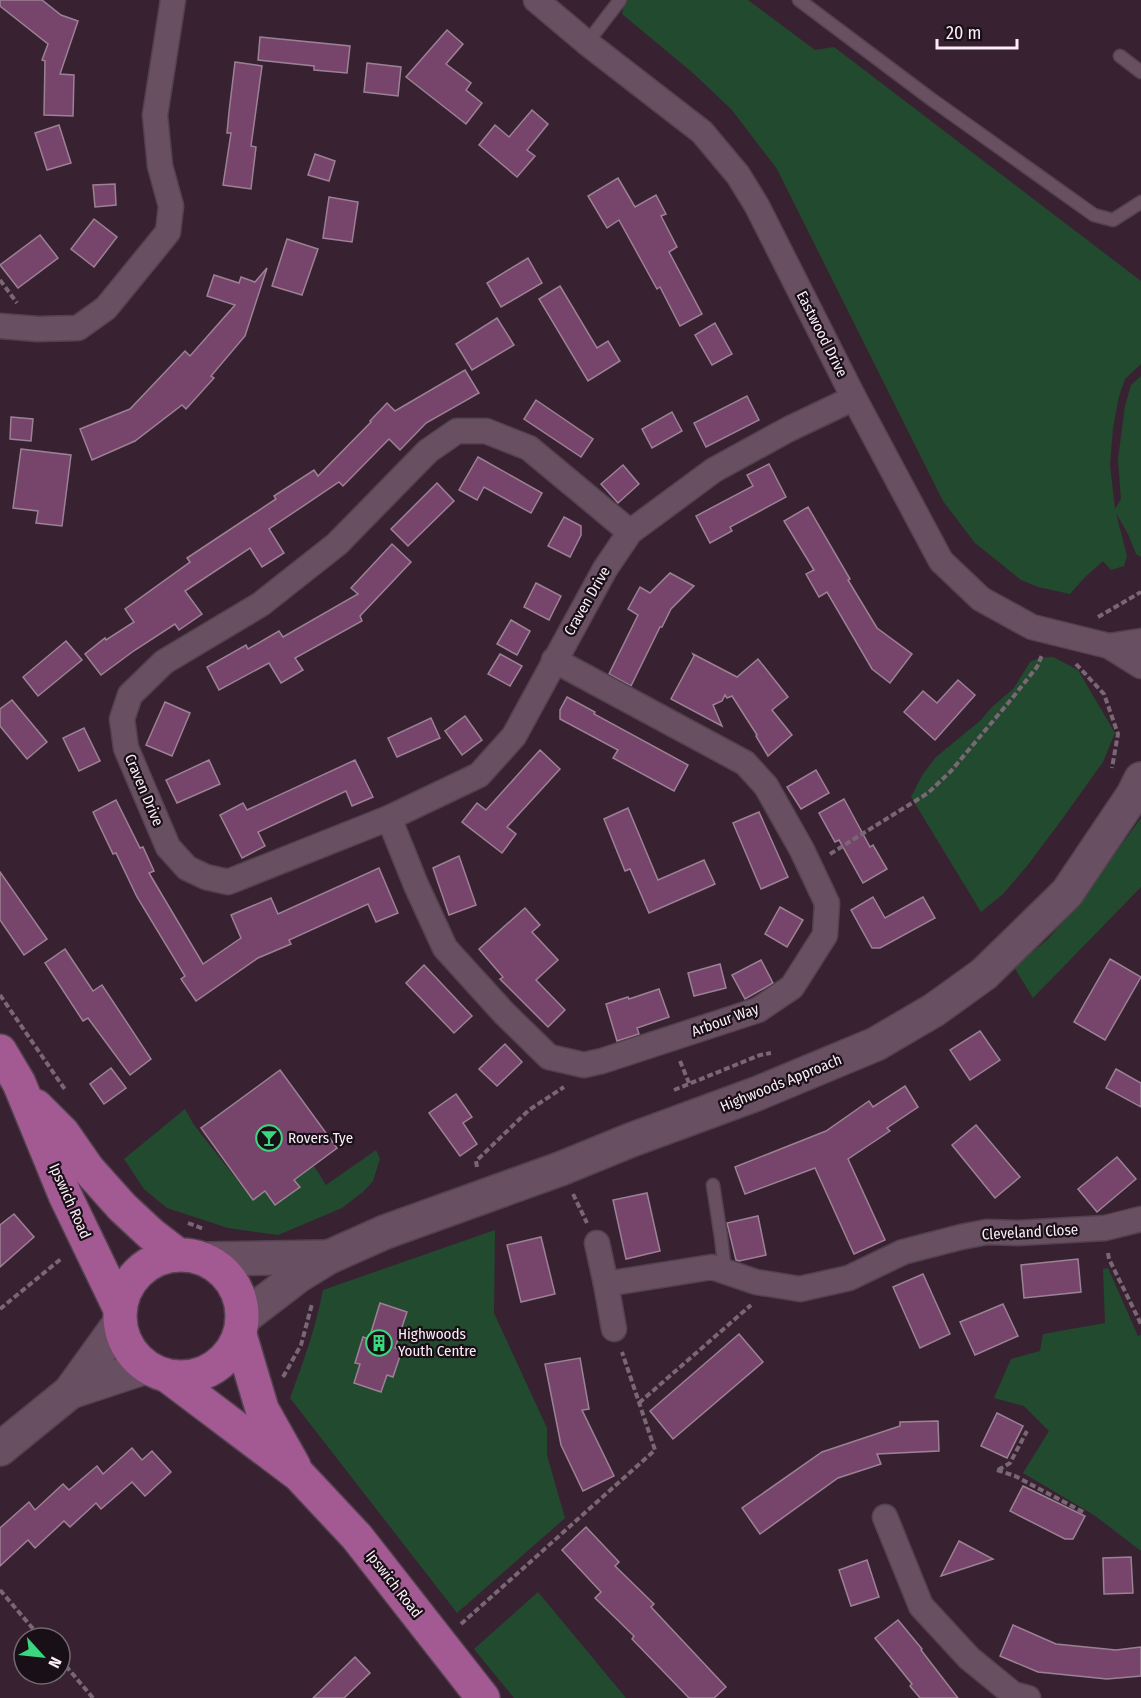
<svg xmlns="http://www.w3.org/2000/svg" width="1141" height="1698" font-family="'Fira Sans Condensed',sans-serif">
<style>
.green{fill:#224a2f}
.building{fill:#77456b;stroke:#9c8195;stroke-width:1.5}
.lines{fill:none;stroke-linecap:round;stroke-linejoin:round}
.lane-casing{stroke:#54414f;stroke-width:15}
.street-casing{stroke:#54414f;stroke-width:27}
.secondary-casing{stroke:#54414f;stroke-width:36}
.primary-casing{stroke:#54414f;stroke-width:36}
.path{stroke:#7a6775;stroke-width:4;stroke-dasharray:6 3;stroke-linecap:butt}
.lane{stroke:#684f61;stroke-width:12}
.street{stroke:#684f61;stroke-width:24}
.secondary{stroke:#684f61;stroke-width:33}
.primary{stroke:#a35a92;stroke-width:33}
.labels{text-anchor:middle;stroke-width:4.5;stroke-linejoin:round;paint-order:stroke}
.street-label{font-size:15px;fill:#fcedf8;stroke:#191017}
.poi-label{font-size:15px;fill:#fcedf8;stroke:#191017;text-anchor:start}
</style>
<rect width="100%" height="100%" fill="#382232"/>
<g class="green">
<path d="M625 0H748L815 50 834 47 1141 281V364L1125 379 1119 396 1113 428 1110 465 1115 509 1121 499 1118 459 1125 406 1131 385 1141 376V557L1136 554 1128 534 1116 513 1127 556 1124 566 1111 570 1103 561 1084 578 1070 594 1038 587 1021 580 975 543 943 501 777 169 732 110 693 73 622 14Z"/>
<path d="M1053 657 1078 670 1115 733 1103 762 1060 822 1027 866 1003 894 981 912 911 797 923 774 936 757 981 720 991 708 1014 688 1030 662 1039 658Z"/>
<path d="M1141 818V887L1033 998 1014 967 1048 939 1076 906Z"/>
<path d="M185 1109 194 1125 253 1200 265 1191 299 1186 294 1180 314 1166 326 1185 376 1150 380 1159 373 1181 364 1191 342 1208 278 1235 228 1228 167 1208 144 1189 124 1159Z"/>
<path d="M495 1230 494 1313 547 1428V1455L565 1518 457 1613 290 1398C303 1363 316 1327 323 1290Z"/>
<path d="M1108 1268 1138 1336 1141 1335V1551L1094 1515 1023 1473 1049 1431 1024 1406 994 1398 1011 1359 1040 1351 1043 1334 1105 1323 1103 1269Z"/>
<path d="M538 1592 626 1698H514L474 1649Z"/>
</g>
<g class="building">
<path d="M0 0H42L61 15 78 21 60 74 74 75 73 116 44 115 45 61 42 60 48 44 0 6Z"/>
<path d="M447 30 463 44 446 64 471 83 466 90 482 103 466 124 406 77Z"/>
<path d="M260 37 350 46 347 73 314 70V66L258 60Z"/>
<path d="M235 62 262 66 251 146 256 147 251 189 223 185 231 133H227L229 112Z"/>
<path d="M367 63 401 67 398 96 364 92Z"/>
<path d="M532 110 548 124 527 150 535 156 517 177 479 145 495 125 509 137Z"/>
<path d="M59 125 71 163 47 170 35 133Z"/>
<path d="M315 154 335 161 329 181 308 175Z"/>
<path d="M618 178 635 207 656 195 666 214 661 216 677 247 669 252 702 314 680 326 660 287 657 289 619 220 607 228 588 196Z"/>
<path d="M115 184 116 205 95 207 93 185Z"/>
<path d="M329 197 358 202 352 242 323 238Z"/>
<path d="M94 219 117 237 94 267 71 249Z"/>
<path d="M40 235 58 258 18 288 0 265Z"/>
<path d="M287 239 318 249 302 295 272 286Z"/>
<path d="M528 258 542 283 501 307 487 283Z"/>
<path d="M267 268 245 336 211 376 214 378 186 409 182 405 135 441 92 460 80 429 130 409 185 351 190 356 235 305 207 296 214 275 239 283 241 277 255 282Z"/>
<path d="M560 286 597 348 608 341 620 361 588 381 539 299Z"/>
<path d="M497 318 514 345 472 370 456 344Z"/>
<path d="M715 323 732 354 712 365 695 335Z"/>
<path d="M465 370 479 393 426 423 400 450 389 439 343 486 339 482 269 529 284 553 262 567 250 548 185 591 202 614 179 630 175 624 135 650 101 675 85 654 105 638 106 640 134 622 125 609 190 562 187 558 276 499 274 496 314 470 318 476 371 422 370 421 387 403 395 411Z"/>
<path d="M747 396 759 420 706 447 694 423Z"/>
<path d="M536 400 593 439 581 457 524 419Z"/>
<path d="M672 412 682 431 652 448 642 429Z"/>
<path d="M11 417 33 419 31 441 10 439Z"/>
<path d="M21 449 71 455 62 526 36 523 38 511 13 508Z"/>
<path d="M478 457 542 493 531 513 484 487 477 500 459 490Z"/>
<path d="M769 464 786 497 730 527 732 531 710 543 696 516 753 486 747 475Z"/>
<path d="M623 465 639 484 618 503 601 484Z"/>
<path d="M437 483 454 501 408 546 391 529Z"/>
<path d="M808 507 850 579 848 580 877 628 912 654 890 683 872 669 827 592 819 597 806 574 814 570 784 521Z"/>
<path d="M564 517 581 526V535L570 557 548 546Z"/>
<path d="M392 544 411 562 360 616 362 621 295 658 303 670 281 683 269 663 219 690 207 667 246 645 248 649 279 631 283 637 358 594 351 588Z"/>
<path d="M670 573 694 586 671 609 662 627H660L631 686 609 674 638 615 628 609 640 587 650 593Z"/>
<path d="M536 583 561 596 549 620 524 607Z"/>
<path d="M511 620 530 631 517 655 497 644Z"/>
<path d="M66 641 82 660 38 696 23 677Z"/>
<path d="M500 654 522 666 510 686 488 674Z"/>
<path d="M693 654 737 677 758 659 788 697 772 710 792 735 768 756 756 736 757 735 732 696 727 698 725 695 722 701 713 705 722 726 671 699 694 656Z"/>
<path d="M958 680 975 695 935 740 904 712 923 691 937 703Z"/>
<path d="M567 697 595 712 594 714 688 765 674 791 613 758 618 750 560 719V710Z"/>
<path d="M12 700 47 742 27 759 0 726V709Z"/>
<path d="M165 702 190 713 172 756 146 745Z"/>
<path d="M465 716 482 740 462 755 445 731Z"/>
<path d="M431 718 440 738 397 757 388 738Z"/>
<path d="M84 728 100 761 79 771 63 738Z"/>
<path d="M540 750 560 769 507 827 516 834 502 853 462 822 477 803 486 810Z"/>
<path d="M209 760 220 784 177 803 166 780Z"/>
<path d="M355 760 373 797 352 806 346 791 258 832 265 846 242 858 220 815 243 803 247 810Z"/>
<path d="M816 770 829 793 801 809 787 787Z"/>
<path d="M844 799 870 847 873 845 887 869 863 883 839 840 835 842 819 813Z"/>
<path d="M116 800 140 848 143 847 154 871 149 873 203 964 241 938 231 915 271 898 278 914 379 868 398 913 376 922 368 904 289 940 291 944 258 958 196 1001 181 979 185 976 137 897 116 853 113 854 93 812Z"/>
<path d="M628 808 658 880 704 860 715 884 649 913 630 869 625 871 604 819Z"/>
<path d="M759 812 788 877 761 889 733 823Z"/>
<path d="M459 856 476 905 449 915 433 868Z"/>
<path d="M0 872 47 939 24 955 0 920Z"/>
<path d="M873 897 885 918 923 897 935 918 880 948H872L851 910Z"/>
<path d="M780 907 803 920 787 947 765 934Z"/>
<path d="M525 908 540 925 532 932 558 960 536 980 565 1010 548 1027 500 979 503 977 479 949Z"/>
<path d="M65 949 93 991 102 985 151 1059 130 1075 88 1018 83 1021 45 963Z"/>
<path d="M1110 959 1141 977 1105 1040 1074 1022Z"/>
<path d="M761 960 773 983 745 999 732 975Z"/>
<path d="M720 964 726 988 694 996 688 973Z"/>
<path d="M424 965 472 1016 454 1033 406 983Z"/>
<path d="M659 989 669 1017 637 1028 639 1034 617 1041 606 1004 628 997 629 999Z"/>
<path d="M980 1031 1000 1060 970 1080 950 1050Z"/>
<path d="M505 1044 522 1062 497 1086 479 1069Z"/>
<path d="M111 1068 126 1088 104 1104 90 1084Z"/>
<path d="M1116 1069 1141 1083V1107L1106 1088Z"/>
<path d="M280 1070 337 1148 294 1180 300 1187 275 1205 265 1191 253 1200 201 1128Z"/>
<path d="M905 1086 918 1107 887 1128 890 1131 848 1159 885 1240 854 1254 815 1168 745 1194 735 1167 826 1131 869 1101 873 1107Z"/>
<path d="M456 1094 472 1117 463 1123 477 1144 460 1156 429 1113Z"/>
<path d="M976 1125 1020 1177 995 1198 952 1145Z"/>
<path d="M1117 1157 1136 1179 1097 1212 1078 1189Z"/>
<path d="M647 1193 660 1251 626 1259 613 1200Z"/>
<path d="M14 1214 34 1237 0 1267V1225Z"/>
<path d="M758 1216 766 1255 739 1261 736 1260 727 1223Z"/>
<path d="M541 1237 555 1294 521 1302 507 1245Z"/>
<path d="M1078 1259 1081 1292 1024 1298 1021 1265Z"/>
<path d="M923 1274 950 1334 920 1348 893 1287Z"/>
<path d="M380 1303 407 1312 395 1348 402 1350 393 1377 387 1375 381 1392 354 1383 360 1364 355 1363 363 1337 369 1339Z"/>
<path d="M1003 1304 1018 1336 975 1355 960 1322Z"/>
<path d="M739 1334 763 1362 673 1439 650 1411Z"/>
<path d="M580 1358 589 1409 582 1410 614 1476 583 1491 561 1445 545 1364Z"/>
<path d="M997 1413 1023 1426 1007 1458 981 1446Z"/>
<path d="M938 1421 939 1451 877 1454 881 1464 838 1478 760 1534 742 1508 822 1452 900 1426V1422Z"/>
<path d="M132 1448 142 1460 152 1451 171 1472 145 1496 132 1482 101 1509 96 1503 70 1527 64 1521 35 1548 28 1540 0 1566V1528L29 1502 35 1510 63 1484 69 1490 97 1466 103 1474Z"/>
<path d="M1023 1486 1085 1516 1073 1539H1065L1010 1511Z"/>
<path d="M586 1527 619 1562 615 1566 654 1604 651 1607 726 1687 714 1698H689L632 1639 634 1636 595 1598 601 1592 562 1550Z"/>
<path d="M959 1541 993 1559 941 1576Z"/>
<path d="M1131 1557 1133 1593 1104 1594 1103 1558Z"/>
<path d="M867 1560 879 1597 851 1606 839 1570Z"/>
<path d="M898 1620 922 1649 921 1650 958 1698H920L910 1686 912 1684 875 1638Z"/>
<path d="M1013 1625 1056 1644 1116 1650 1141 1647V1676L1107 1679 1038 1672 1000 1656Z"/>
<path d="M355 1657 370 1673 344 1698H313Z"/>
</g>
<g class="lines">
<g class="lane-casing">
<g id="lane">
<path d="M799 0 931 99 1094 215 1113 220 1141 202"/>
<path d="M587 43 620 0"/>
<path d="M1120 56 1141 72"/>
<path d="M713 1185 721 1237 725 1272"/>
</g>
</g>
<g class="street-casing">
<g id="street">
<path d="M536 0 587 43 702 132 738 175 757 206 854 398 941 561 981 599 1032 627 1109 646 1141 666"/>
<path d="M0 326 38 329 78 328 106 308 168 232 171 206 160 166 155 115 173 0"/>
<path d="M630 532 529 448 486 431H457L428 451 337 544 261 604 164 662 130 695 122 719 126 748 168 847 187 868 206 877 228 882 389 818 479 775 514 736 605 569 630 532 714 470 789 429 854 398"/>
<path d="M1109 646 1141 641"/>
<path d="M389 818 416 885 445 948 503 1012 549 1057 584 1065 602 1061 758 1010 792 987 825 935 827 903 802 850 766 786 745 763 554 660"/>
<path d="M597 1243 606 1284 614 1329"/>
<path d="M606 1284 712 1267 756 1282 800 1289 849 1278 903 1252 961 1237 987 1232 1018 1233 1105 1228 1141 1219"/>
<path d="M885 1517 921 1606 969 1658 1013 1694 1028 1698"/>
</g>
</g>
<g class="secondary-casing">
<g id="secondary">
<path d="M206 1259 327 1257"/>
<path d="M242 1319 298 1276 329 1257 385 1232 560 1169 631 1140 756 1094 876 1044 934 1010 984 974 1067 893 1133 795 1141 779"/>
<path d="M70 1392 146 1367"/>
<path d="M0 1449 70 1392 119 1324"/>
</g>
</g>
<g class="primary-casing">
<g id="primary">
<path d="M0 1051 19 1083 65 1195 119 1307"/>
<path d="M36 1106 63 1133 88 1169 122 1207 151 1234 177 1254"/>
<circle cx="181" cy="1316" r="61"/>
<path d="M240 1335 262 1409 294 1466"/>
<path d="M169 1377 299 1475 357 1537 483 1698"/>
</g>
</g>
<g class="path">
<path d="M0 280 17 303"/>
<path d="M1098 617 1141 592"/>
<path d="M1076 664 1104 694 1118 734 1112 768"/>
<path d="M830 854 928 793 951 771 1009 702 1037 667 1042 655"/>
<path d="M0 995 66 1091"/>
<path d="M680 1061 689 1083"/>
<path d="M674 1090 760 1055 771 1053"/>
<path d="M477 1167 476 1161 529 1110 564 1087"/>
<path d="M573 1194 587 1223"/>
<path d="M188 1223 204 1229"/>
<path d="M1108 1253 1109 1259 1141 1324"/>
<path d="M0 1309 62 1258"/>
<path d="M283 1377 301 1345 312 1304"/>
<path d="M639 1403 751 1305"/>
<path d="M997 1470 1015 1476 1085 1513"/>
<path d="M998 1470 1010 1463 1027 1431"/>
<path d="M0 1590 41 1638"/>
<path d="M461 1624 655 1450 622 1352"/>
<path d="M60 1659 93 1698"/>
</g>
<use href="#lane" class="lane"/>
<use href="#street" class="street"/>
<use href="#secondary" class="secondary"/>
<use href="#primary" class="primary"/>
</g>
<defs>
<g id="bar-ring" transform="scale(1.35)"><circle r="9.5" fill="#191017" stroke="#3bd77e" stroke-width="1.5"/><path d="M-6-5H6L.8 .8V4.5H3.5V6h-7V4.5H-.8V.8Z" fill="#3bd77e"/></g>
<g id="building-ring" transform="scale(1.35)"><circle r="9.5" fill="#191017" stroke="#3bd77e" stroke-width="1.5"/><path d="M-4-6H4V6H1V3H-1V6H-4ZM-2.5-4.3h1.7v1.8h-1.7ZM.8-4.3h1.7v1.8H.8ZM-2.5-1h1.7V.8h-1.7ZM.8-1h1.7V.8H.8Z" fill="#3bd77e"/></g>
</defs>
<g fill-rule="evenodd">
<use href="#bar-ring" x="269" y="1138"/>
<use href="#building-ring" x="379" y="1343"/>
</g>
<g class="labels">
<g class="street-label">
<text transform="translate(822 334) rotate(63)" y="5">Eastwood Drive</text>
<text transform="translate(587 601) rotate(-60)" y="5">Craven Drive</text>
<text transform="translate(144 790) rotate(67)" y="5">Craven Drive</text>
<text transform="translate(725 1020) rotate(-20)" y="5">Arbour Way</text>
<text transform="translate(781 1083) rotate(-22)" y="5">Highwoods Approach</text>
<text transform="translate(70 1201) rotate(66)" y="5">Ipswich Road</text>
<text transform="translate(1030 1232) rotate(-3)" y="5">Cleveland Close</text>
<text transform="translate(394 1584) rotate(52)" y="5">Ipswich Road</text>
</g>
<g class="poi-label">
<text x="288" y="1143">Rovers Tye</text>
<text x="398" y="1339">Highwoods<tspan x="398" dy="17">Youth Centre</tspan></text>
</g>
</g>
<g transform="translate(42 1656) rotate(117)"><circle r="28" fill="#191017" stroke="#746871" stroke-width="1.5"/>
<path d="M0-4.5L10 22L0 15L-10 22Z" fill="#3bd77e"/>
<text y="-9" font-size="16" font-weight="bold" text-anchor="middle" fill="#fcedf8">N</text>
</g>
<path d="M937 39v9h80v-9" fill="none" stroke="#fcedf8" stroke-width="3"/>
<text x="946" y="39" font-size="18" fill="#fcedf8" stroke="#191017" stroke-width="4.5" paint-order="stroke">20 m</text>
</svg>
